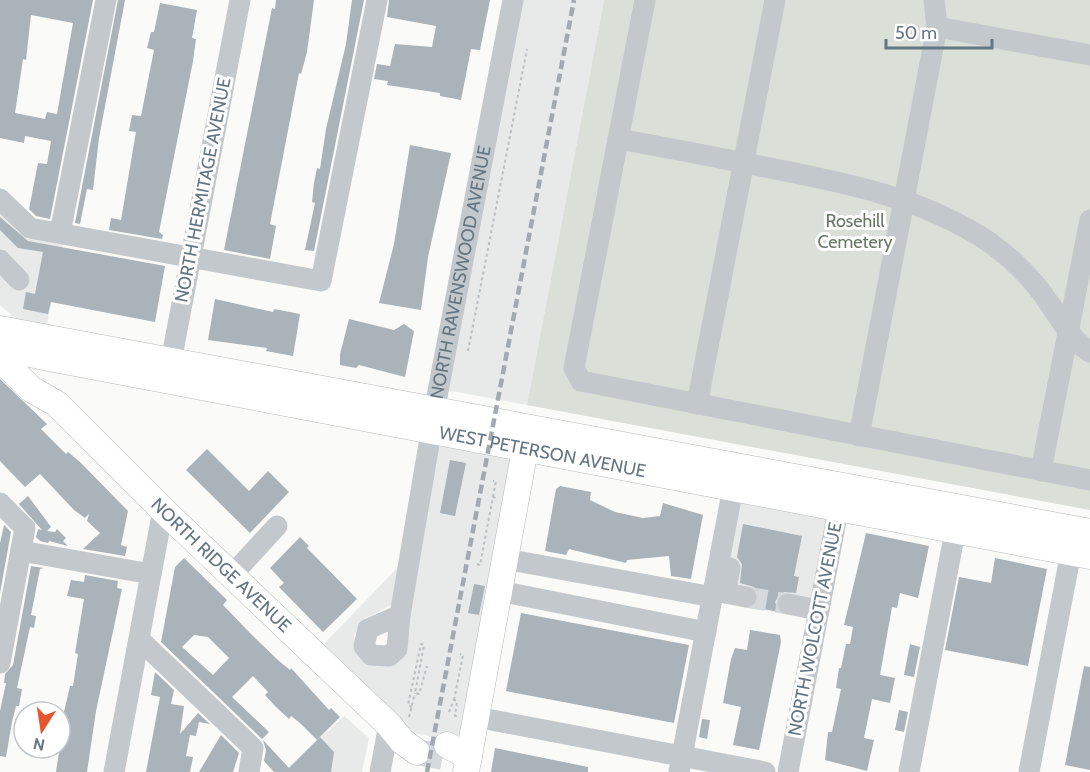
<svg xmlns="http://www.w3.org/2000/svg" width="1090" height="772" font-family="Cabin,sans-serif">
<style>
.built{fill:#e8e9e9}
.green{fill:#dadfd7}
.building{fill:#aab3b9;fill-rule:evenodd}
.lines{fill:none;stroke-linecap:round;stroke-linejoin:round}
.minor-tunnel{stroke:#d5d9db;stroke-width:21;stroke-dasharray:21 10;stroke-linecap:butt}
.major-tunnel{stroke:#d5d9db;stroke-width:26;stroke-dasharray:26 13;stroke-linecap:butt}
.major-casing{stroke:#b5babe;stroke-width:27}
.path{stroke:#bbbfc2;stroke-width:2;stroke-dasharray:3 3;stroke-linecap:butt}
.minor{stroke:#c3c8cc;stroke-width:21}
.major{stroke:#fff;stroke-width:26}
.rail{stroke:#a2aab0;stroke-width:4.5;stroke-dasharray:9 4.5;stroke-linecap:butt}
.labels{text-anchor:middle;stroke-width:6;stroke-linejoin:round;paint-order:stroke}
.street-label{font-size:18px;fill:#657683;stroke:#fff}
.park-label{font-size:18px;fill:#687a64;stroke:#fff}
</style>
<rect width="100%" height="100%" fill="#fafaf8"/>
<g class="built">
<path d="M521 0H604L527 405 446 390Z"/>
<path d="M0 199 30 228 65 234 46 329 20 322 0 305Z"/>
<path d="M439 444 508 457 512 463 463 730 458 740H446L410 732 402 727 386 712 375 694 323 645 401 564 395 603 362 620 354 636 355 646 361 655 376 665 392 663 403 653Z"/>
<path d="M737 497 826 517 807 618 717 601Z"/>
<path d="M344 716 369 738 362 772H283Z"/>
</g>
<path class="green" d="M604 0H1090V510L527 405Z"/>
<g class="building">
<path d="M0 0H93L50 219 36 216 29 209 38 163 47 164 51 141 25 136 24 143 0 138ZM31 15 73 23 57 114 47 112 45 119 15 113 23 59 26 60Z"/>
<path d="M118 0H125L99 138 93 190 87 189 80 224 75 223Z"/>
<path d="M276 0H314L307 52 301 74 299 73 270 224 276 226 270 259 224 250 272 8 275 9Z"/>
<path d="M352 0H364L314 251 305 250 315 203 312 202 314 183 317 168 320 169 326 129 346 44Z"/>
<path d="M389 0H490L480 50 471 49 461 100 440 96V93L387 85 388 81 374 79 377 64 390 66 395 44 432 47 436 26 387 17Z"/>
<path d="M160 3 197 10 192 38 196 39 193 61 159 232 163 235 162 239 109 230 111 218 121 220 136 132 129 131 132 115 141 116 154 50 147 48 151 32H154Z"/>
<path d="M410 145 451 153 428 257 421 310 379 303 394 244Z"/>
<path d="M0 217 28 241 165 266 155 322 51 302 48 314 23 309 26 292 35 294 43 252 18 248 0 230Z"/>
<path d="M215 299 273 312 274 309 300 314 293 356 266 351 267 348 208 340Z"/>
<path d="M349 319 394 330 404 324 414 331 405 377 359 365 356 368 340 365V354Z"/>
<path d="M0 379 47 424 41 429 66 454 68 452 80 462 128 511 121 545 127 547 125 556 83 549 100 533 87 521 89 514 85 518 74 510 40 474 25 487 0 461Z"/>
<path d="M207 449 249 491 268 471 289 492 250 533 186 470Z"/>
<path d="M450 460 466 463 455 516 440 513Z"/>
<path d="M560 486 591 492 590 500 615 512 643 518 660 516 663 503 703 515 691 579 671 576 669 556 627 560 626 563 569 549 566 555 545 551 556 489Z"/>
<path d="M28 496 51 527 47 531 55 532 57 529 66 538 63 541 68 546 49 541 48 543 40 541 36 537 38 529 42 530 19 504Z"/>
<path d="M743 524 802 536 794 576 799 577 796 593 784 592 779 595 775 602 779 612 753 607 758 600V592L754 587 740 583 742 564 737 557Z"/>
<path d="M4 525 11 532 0 593V543Z"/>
<path d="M866 533 929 546 918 598 900 593 897 608 892 607 880 675 895 678 890 703 872 699 864 738 874 740 867 771 825 760 828 732H832L841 689 836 688 839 668H841L846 644H850L853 627 844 625Z"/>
<path d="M300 537 309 546 307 548 357 599 323 632 279 587 284 583 270 568Z"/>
<path d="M184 558 227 600 223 605 252 635 279 661 290 670 291 668 329 710 331 708 340 717 317 740 300 723 291 716 289 719 276 707 265 695 268 692 253 676 232 697 269 732 262 739 161 642 175 567ZM194 635 208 637 229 658 213 675 182 647Z"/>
<path d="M995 558 1047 569 1028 666 945 650 959 577 991 583Z"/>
<path d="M31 566 44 568 40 569 31 615 36 616 34 628 30 627 17 688 22 689 19 706H16L12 722 6 757 0 756V711L6 683H4L5 674 13 665Z"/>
<path d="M85 575 118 581 117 588 122 589 96 711 87 772H56L62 732 60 729 70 686H73L78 654 75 653 84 599 67 596 71 580 84 582Z"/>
<path d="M474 584 485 586 479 615 468 613Z"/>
<path d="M521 613 689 645 674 723 506 691Z"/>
<path d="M750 630 780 635 781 642 759 750 733 745 741 707 723 703 731 659 735 648 747 650Z"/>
<path d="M910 644 920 647 914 677 904 675Z"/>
<path d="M1084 666 1090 667V770L1065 765Z"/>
<path d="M155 672 174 690 171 704 184 706 180 734 198 713 210 724 199 722 196 736 190 735 186 756 193 757 190 772H146L160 697 151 695Z"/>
<path d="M899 710 908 712 904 732 895 730Z"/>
<path d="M702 719 710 720 707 739 699 737Z"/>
<path d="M221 735 239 753 233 772H199Z"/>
<path d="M320 737 334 752 331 772H274L264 761 266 750 263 740 289 768Z"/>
<path d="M495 748 588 767V772H491Z"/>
</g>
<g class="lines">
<path class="minor-tunnel" d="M746 597 788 604"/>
<path class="major-tunnel" d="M417 752 444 757"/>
<g class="major-casing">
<g id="major">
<path d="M0 329 1090 532"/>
<path id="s2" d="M0 338 26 353 49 358 1090 556"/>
<path id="s3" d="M0 358 31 389 57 404 163 510 389 725 402 741 417 752"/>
<path d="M447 745 469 757"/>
<path d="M466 772 528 433"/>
</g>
</g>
<g class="path">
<path d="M468 351 527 49"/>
<path d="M493 497 496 481H493"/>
<path d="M477 564 480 565 493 497 496 498"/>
<path d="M454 700 463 655 460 654"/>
<path d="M412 707 408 705 421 644 424 645 415 693 419 694 427 666"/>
<path d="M449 712 454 700 457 701 455 716H457"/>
<path d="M409 717 415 693"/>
</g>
<g class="minor">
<path d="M645 0 574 368 581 381 1090 480"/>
<path d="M934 0 937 27 1090 55"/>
<path d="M618 139C669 148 720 158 770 168 847 183 923 198 989 242 1013 259 1033 279 1049 303 1062 321 1071 340 1090 352"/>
<path d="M0 199 30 228 321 281 377 0"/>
<path d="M60 233 106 0"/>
<path d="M0 260 19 280"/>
<path d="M168 377 240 0"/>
<path d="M697 404 775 0"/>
<path d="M859 436 937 27"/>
<path d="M1041 471 1090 220"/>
<path d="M0 503 25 528 0 663"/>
<path d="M21 551 151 574"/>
<path d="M505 559 713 597"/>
<path d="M730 568 725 593 746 597"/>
<path d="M232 575 277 526"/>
<path d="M499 591 706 632"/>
<path d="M788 604 819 610"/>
<path id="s1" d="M400 615 438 391 513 0"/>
<path d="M400 615 397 649 389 656 371 655 364 646 368 629Z"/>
<path d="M139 639 253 748 249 772"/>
<path d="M476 717 765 772"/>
<path d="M114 772 163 510"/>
<path d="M380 772 389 725"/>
<path d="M679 772 733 488"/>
<path d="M788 772 841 495"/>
<path d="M909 772 958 516"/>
<path d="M1029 772 1071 552"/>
</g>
<use href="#major" class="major"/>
<path class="rail" d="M427 772 574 0"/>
</g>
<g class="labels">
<g class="street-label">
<text transform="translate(203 190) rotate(-79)" y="6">NORTH HERMITAGE AVENUE</text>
<text dy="6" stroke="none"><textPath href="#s1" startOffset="348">NORTH RAVENSWOOD AVENUE</textPath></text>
<text dy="6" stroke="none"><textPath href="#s2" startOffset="556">WEST PETERSON AVENUE</textPath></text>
<text dy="6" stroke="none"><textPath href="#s3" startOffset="304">NORTH RIDGE AVENUE</textPath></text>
<text transform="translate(815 629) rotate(-79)" y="6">NORTH WOLCOTT AVENUE</text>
</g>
<g class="park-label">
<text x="855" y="227">Rosehill<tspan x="855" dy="21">Cemetery</tspan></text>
</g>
</g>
<g transform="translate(42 730) rotate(192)"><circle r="28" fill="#ffffff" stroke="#c1c8cd" stroke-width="1.5"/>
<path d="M0-4.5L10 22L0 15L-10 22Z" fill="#e4572e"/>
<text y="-9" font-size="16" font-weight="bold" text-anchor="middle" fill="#657683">N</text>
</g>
<path d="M886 39v9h106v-9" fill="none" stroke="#657683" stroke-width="3"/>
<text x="895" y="39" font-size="18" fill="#657683" stroke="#ffffff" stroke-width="4.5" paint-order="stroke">50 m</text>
</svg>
